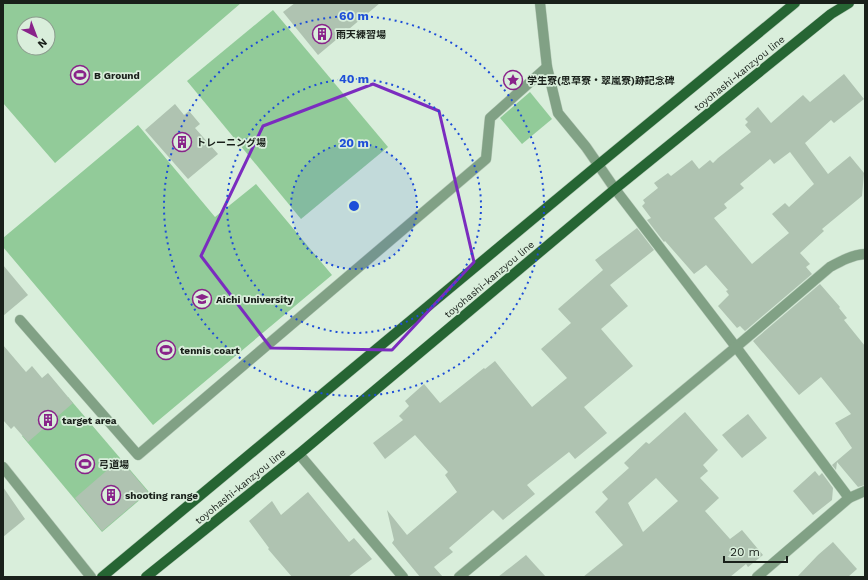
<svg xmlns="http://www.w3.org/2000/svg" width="868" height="580" font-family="'Work Sans','Noto Sans JP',sans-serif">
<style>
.green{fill:#92cb99;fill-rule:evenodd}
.building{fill:#afc3b1;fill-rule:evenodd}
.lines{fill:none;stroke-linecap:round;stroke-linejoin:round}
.minor-casing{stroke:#b6c9b8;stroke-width:11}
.major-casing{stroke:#b6c9b8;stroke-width:11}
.minor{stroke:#81a185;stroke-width:10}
.major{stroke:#266533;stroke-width:10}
.marked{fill:none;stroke:#7b2cbf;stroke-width:3;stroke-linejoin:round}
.ring{fill:none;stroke:#1d4ed8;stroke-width:2;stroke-dasharray:2 4}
.labels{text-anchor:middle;stroke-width:3.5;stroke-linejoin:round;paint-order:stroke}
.poi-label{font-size:10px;font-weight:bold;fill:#19201a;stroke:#d9eedb;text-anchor:start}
.street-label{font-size:10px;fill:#19201a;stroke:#d9eedb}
.centre{fill:#1d4ed8;stroke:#d9eedb;stroke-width:2}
.ring-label{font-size:12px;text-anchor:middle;font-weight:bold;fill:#1d4ed8;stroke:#d9eedb;stroke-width:3.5;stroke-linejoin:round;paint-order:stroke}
</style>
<rect width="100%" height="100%" fill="#d9eedb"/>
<g class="green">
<path d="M3 3H241L55 163 3 103ZM24 24H48V48H24Z"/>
<path d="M273 10 388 147 301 219 187 81Z"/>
<path d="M530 92 552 119 522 144 500 118Z"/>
<path d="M138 125 215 217 256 184 332 275 153 425 3 247V238Z"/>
<path d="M68 397 149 492 102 532 22 436Z"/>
</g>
<g class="building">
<path d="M295 3H380L318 55 283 12Z"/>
<path d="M844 74 864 99 834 123 831 120 805 143 828 174 850 156 864 173 862 196 822 229 824 231 800 253 810 264 806 267 812 274 745 331 740 326 737 328 718 306 729 295 726 291 728 290 706 265 694 274 665 241 664 242 647 220 651 218 642 206 645 203 643 200 658 188 654 183 668 173 671 176 692 160 699 169 710 160 713 163 718 158 751 132 745 125 748 122 745 119 758 107 771 123 803 95 810 102ZM790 152 814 184 789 207 785 203 772 214 789 233 752 264 714 218 727 208 724 204 744 188 740 184 770 159 774 164Z"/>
<path d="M175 104 184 115 189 111 200 124 195 128 218 154 188 179 145 130Z"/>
<path d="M637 228 654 250 610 285 628 306 601 329 633 366 584 407 607 433 575 459 569 452 527 485 535 494 503 520 493 510 463 536 449 548 453 552 434 567 443 577H420L392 543 394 540 387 510 407 535 457 492 445 475 448 472 415 435 385 459 373 443 403 420 399 416 409 406 405 401 424 384 440 403 484 368 485 369 495 361 532 407 567 378 541 349 571 323 558 309 603 270 595 260Z"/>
<path d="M3 265 28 295 3 316Z"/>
<path d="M820 284 840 307 839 308 847 318 844 320 865 346V485L858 487 837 462 836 470 832 465 852 448 835 423 851 414 821 377 799 395 753 341Z"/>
<path d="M3 345 26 372 32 366 42 378 48 373 73 403 28 442 14 426 11 429 3 420Z"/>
<path d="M685 412 718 450 703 465 708 471 700 478 719 498 705 511 730 539 742 530 763 555 748 567 746 564 730 577H583L623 545 595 512 608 499 602 492 629 468 624 463 646 442 649 444ZM656 478 678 501 643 532 628 503Z"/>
<path d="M748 414 767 438 742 458 722 435Z"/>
<path d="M120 459 148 492 102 531 75 498Z"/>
<path d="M815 471 819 476 822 473 833 488 832 500 813 515 793 491Z"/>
<path d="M3 487 25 519 3 537Z"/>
<path d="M308 492 349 542 354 538 372 559 348 577H292L268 549 269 548 249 521 272 501 281 515Z"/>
<path d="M833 542 857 569 848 577H797L818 555Z"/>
<path d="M526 555 546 577H498Z"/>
</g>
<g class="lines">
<g class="minor-casing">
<g id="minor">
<path d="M540 3 547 67 558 113 586 147 615 189 736 347 849 498"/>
<path d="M20 320 138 455 486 159 490 118 547 67"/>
<path d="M299 454 403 577"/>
<path d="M3 467 91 577"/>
<path d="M459 577 736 347 830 267C841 261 852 255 865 254"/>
<path d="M757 577 849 498 865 491"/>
</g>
</g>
<g class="major-casing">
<g id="major">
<path d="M102 577 598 165 795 3"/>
<path d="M146 577 299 454 615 189 831 14 849 3"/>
</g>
</g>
<use href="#minor" class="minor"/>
<use href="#major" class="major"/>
</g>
<path class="marked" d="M373 84 439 111 474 262 392 350 271 348 201 256 263 126Z"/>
<circle cx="354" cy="206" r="63" fill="#1d4ed8" fill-opacity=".12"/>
<g class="ring">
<circle cx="354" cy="206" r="63"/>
<circle cx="354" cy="206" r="127"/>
<circle cx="354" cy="206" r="190"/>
</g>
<defs>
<g id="building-ring" transform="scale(1)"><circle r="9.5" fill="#d9eedb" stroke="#89238a" stroke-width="1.5"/><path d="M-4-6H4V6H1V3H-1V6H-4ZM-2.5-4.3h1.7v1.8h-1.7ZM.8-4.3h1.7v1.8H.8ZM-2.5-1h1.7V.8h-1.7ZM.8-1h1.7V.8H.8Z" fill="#89238a"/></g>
<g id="stadium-ring" transform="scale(1)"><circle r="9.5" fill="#d9eedb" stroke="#89238a" stroke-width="1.5"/><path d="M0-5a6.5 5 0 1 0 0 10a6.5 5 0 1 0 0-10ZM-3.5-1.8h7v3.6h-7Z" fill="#89238a"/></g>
<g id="sight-ring" transform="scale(1)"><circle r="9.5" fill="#d9eedb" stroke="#89238a" stroke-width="1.5"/><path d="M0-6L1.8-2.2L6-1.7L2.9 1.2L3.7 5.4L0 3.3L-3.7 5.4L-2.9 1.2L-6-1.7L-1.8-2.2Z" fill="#89238a"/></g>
<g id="university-ring" transform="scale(1)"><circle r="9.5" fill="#d9eedb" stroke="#89238a" stroke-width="1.5"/><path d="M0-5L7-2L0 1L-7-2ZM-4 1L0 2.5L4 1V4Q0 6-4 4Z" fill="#89238a"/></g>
</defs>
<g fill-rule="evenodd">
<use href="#building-ring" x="322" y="34"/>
<use href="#stadium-ring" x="80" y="75"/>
<use href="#sight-ring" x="513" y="80"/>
<use href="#building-ring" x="182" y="142"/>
<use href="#university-ring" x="202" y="299"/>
<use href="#stadium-ring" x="166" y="350"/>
<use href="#building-ring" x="48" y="420"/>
<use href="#stadium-ring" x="85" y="464"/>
<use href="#building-ring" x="111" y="495"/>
</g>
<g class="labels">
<g class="poi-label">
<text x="336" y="38">雨天練習場</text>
<text x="94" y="79">B Ground</text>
<text x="527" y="84">学生寮(思草寮・翠嵐寮)跡記念碑</text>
<text x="196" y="146">トレーニング場</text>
<text x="216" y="303">Aichi University</text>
<text x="180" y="354">tennis coart</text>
<text x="62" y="424">target area</text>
<text x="99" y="468">弓道場</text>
<text x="125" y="499">shooting range</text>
</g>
<g class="street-label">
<text transform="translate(739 73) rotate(-39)" y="4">toyohashi-kanzyou line</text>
<text transform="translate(489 279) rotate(-40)" y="4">toyohashi-kanzyou line</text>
<text transform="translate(240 486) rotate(-39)" y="4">toyohashi-kanzyou line</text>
</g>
</g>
<circle cx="354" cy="206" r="6" class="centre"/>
<g class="ring-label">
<text x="354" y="20">60 m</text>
<text x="354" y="83">40 m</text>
<text x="354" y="147">20 m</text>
</g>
<rect width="868" height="580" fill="none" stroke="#19201a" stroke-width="8"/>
<g transform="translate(36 36) rotate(138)"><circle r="19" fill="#d9eedb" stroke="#8c9c8e"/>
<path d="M0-3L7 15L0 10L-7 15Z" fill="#89238a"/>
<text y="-6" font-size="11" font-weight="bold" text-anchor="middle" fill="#19201a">N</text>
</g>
<path d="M724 556v6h63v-6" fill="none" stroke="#19201a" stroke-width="2"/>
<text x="730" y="556" font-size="12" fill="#19201a" stroke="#d9eedb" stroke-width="3" paint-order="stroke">20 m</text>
</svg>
